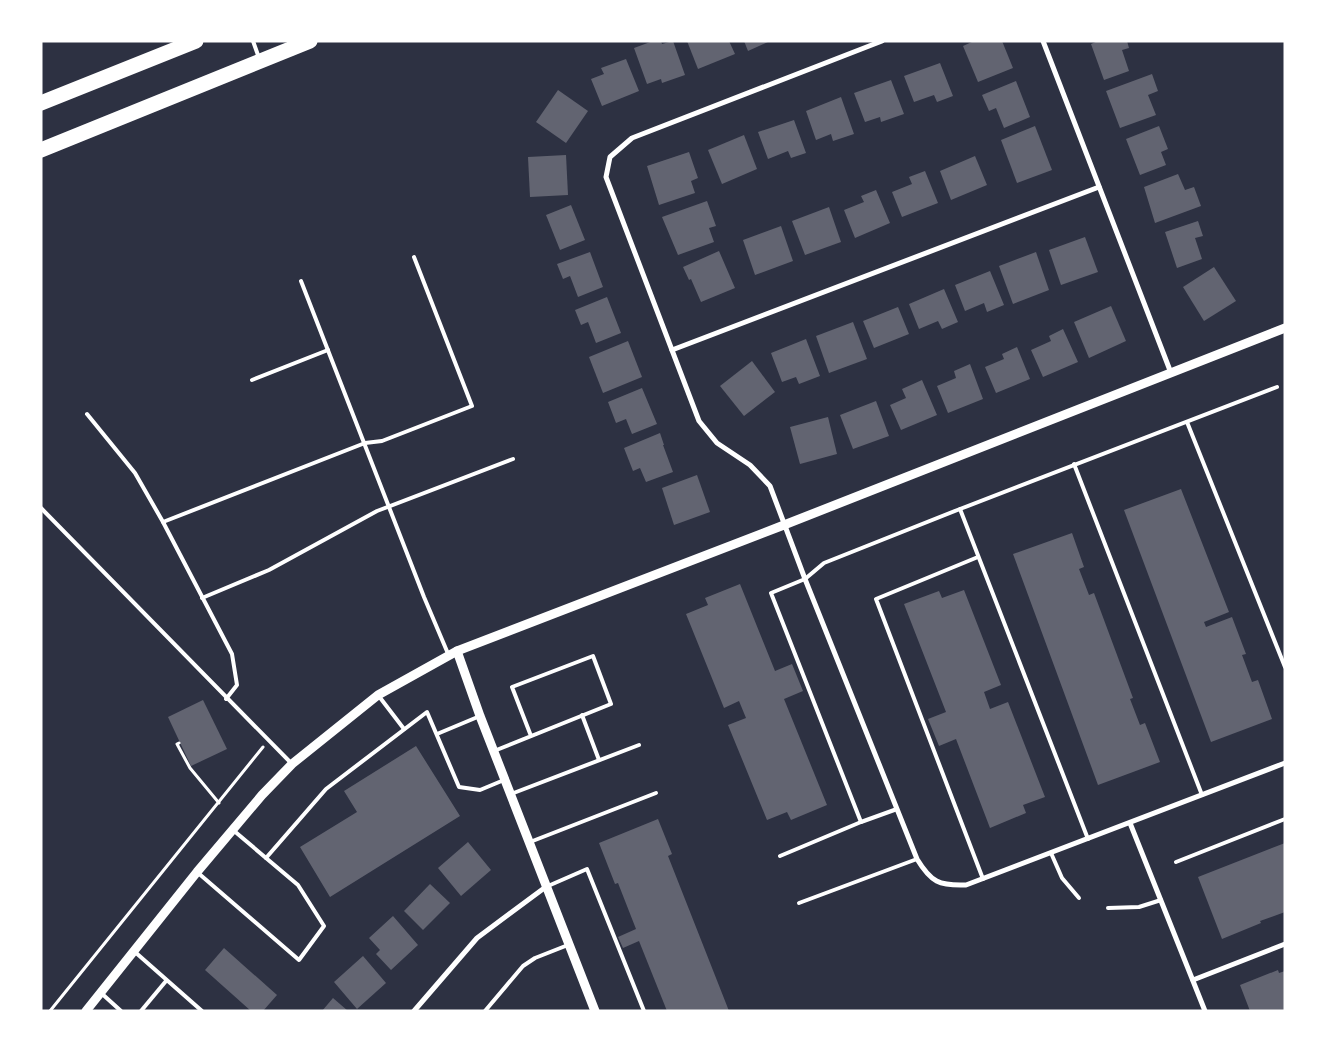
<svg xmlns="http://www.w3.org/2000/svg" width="1326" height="1052" font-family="'Titillium Web',sans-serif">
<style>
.building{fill:#626471}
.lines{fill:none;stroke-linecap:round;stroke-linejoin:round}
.path{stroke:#fff;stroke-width:3}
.service{stroke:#fff;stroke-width:4}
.minor{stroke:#fff;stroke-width:5}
.tertiary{stroke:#fff;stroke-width:9}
.motorway{stroke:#fff;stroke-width:15}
</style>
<rect width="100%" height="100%" fill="#2d3142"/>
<g class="building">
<path d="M653 41H661L662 44 673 41 685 75 662 83 661 79 647 84 634 48Z"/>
<path d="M687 41H729L735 54 698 69Z"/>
<path d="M744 41H770L748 51Z"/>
<path d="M974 41H1002L1013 68 978 82 963 46Z"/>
<path d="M1098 41H1127L1129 48 1122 50 1129 71 1104 80 1091 44Z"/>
<path d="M626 59 639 91 602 106 591 79 604 74 601 68Z"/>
<path d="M940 63 953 96 937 102 934 95 914 102 904 76Z"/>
<path d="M1152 74 1158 91 1148 95 1156 115 1120 128 1106 91Z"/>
<path d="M891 80 904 114 881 122 880 117 865 122 854 93Z"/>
<path d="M1016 81 1030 117 1004 128 996 108 989 111 982 95Z"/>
<path d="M558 90 588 111 566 143 536 122Z"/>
<path d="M841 97 854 134 833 141 831 134 816 140 806 111Z"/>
<path d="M794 120 806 153 791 158 788 151 768 159 758 132Z"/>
<path d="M1035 126 1052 170 1017 183 1001 140Z"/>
<path d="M1159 126 1168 149 1161 152 1166 165 1140 175 1126 139Z"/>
<path d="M744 135 757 169 722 184 708 150Z"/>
<path d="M689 152 698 178 691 181 695 193 659 205 647 166Z"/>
<path d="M566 155 568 195 530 197 528 157Z"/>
<path d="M975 156 987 185 951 200 940 171Z"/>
<path d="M925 171 938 203 902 217 892 192 912 184 909 177Z"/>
<path d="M1178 174 1185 190 1194 187 1201 206 1155 223 1144 187Z"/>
<path d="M876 190 890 223 855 238 844 210 864 202 861 196Z"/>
<path d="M707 201 716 226 709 228 714 242 678 255 662 217Z"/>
<path d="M571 205 585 240 560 250 546 215Z"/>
<path d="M829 207 841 242 805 255 792 221Z"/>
<path d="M1198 221 1203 236 1195 238 1202 259 1177 268 1165 232Z"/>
<path d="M781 226 793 261 755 275 743 240Z"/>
<path d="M1085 237 1098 272 1061 285 1049 250Z"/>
<path d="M719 251 735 288 701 302 691 279 689 280 683 267Z"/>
<path d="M590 252 603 287 578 297 570 276 563 279 557 264Z"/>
<path d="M1036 252 1049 290 1013 304 999 266Z"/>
<path d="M1214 267 1236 301 1204 321 1183 287Z"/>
<path d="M990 271 1004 305 987 312 984 303 965 311 955 285Z"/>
<path d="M944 289 958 322 942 329 938 321 919 329 909 304Z"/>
<path d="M607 297 621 333 596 343 588 322 581 325 575 310Z"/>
<path d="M1111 306 1126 341 1089 358 1074 322Z"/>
<path d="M898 307 909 334 874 348 863 321Z"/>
<path d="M853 322 867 359 829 373 816 336Z"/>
<path d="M1063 329 1078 362 1043 377 1031 350 1051 341 1049 336Z"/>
<path d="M806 339 820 376 799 384 796 377 782 382 771 353Z"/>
<path d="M628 341 642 377 603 393 589 357Z"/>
<path d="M1017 347 1030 379 996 393 985 367 1004 359 1002 354Z"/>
<path d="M752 361 775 392 744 416 720 386Z"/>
<path d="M970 364 983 399 948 413 937 386 956 378 954 371Z"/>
<path d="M922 380 937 415 901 430 890 405 906 398 902 389Z"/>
<path d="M642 388 657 424 632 434 626 419 616 423 608 402Z"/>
<path d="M876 401 889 436 853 449 840 415Z"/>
<path d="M828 417 837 454 800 464 790 427Z"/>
<path d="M660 433 664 445H663L673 472 646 482 640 468 633 471 624 448Z"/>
<path d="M697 475 710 512 674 525 662 488Z"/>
<path d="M1181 489 1229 612 1204 622 1206 627 1232 617 1246 654 1242 655 1252 682 1258 680 1272 719 1211 742 1124 510Z"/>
<path d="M1072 533 1084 567 1079 569 1089 595 1094 593 1133 698 1130 699 1140 725 1145 723 1160 762 1098 785 1013 554Z"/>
<path d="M740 584 775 671 792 664 803 691 784 699 827 805 791 820 787 812 767 820 728 725 746 718 739 701 724 708 686 614 708 605 705 598Z"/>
<path d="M964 590 1001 685 984 692 990 709 1008 702 1045 797 1023 805 1026 813 990 828 956 739 939 746 928 719 946 712 904 604 939 591 942 598Z"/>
<path d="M203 700 227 749 191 766 168 717Z"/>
<path d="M416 746 460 816 330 897 300 847 357 812 344 791Z"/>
<path d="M658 819 672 854 668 856 729 1011H667L639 941 623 948 618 937 636 929 618 883 615 884 599 843Z"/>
<path d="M468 842 491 870 461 896 438 868Z"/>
<path d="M1285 843V912L1260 921 1261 923 1222 939 1198 877Z"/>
<path d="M430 884 450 903 423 930 404 911Z"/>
<path d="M393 916 418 945 391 970 376 954 380 950 369 938Z"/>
<path d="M224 948 277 995 263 1011H251L205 970Z"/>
<path d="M363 956 386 983 357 1009 334 982Z"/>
<path d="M1278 970 1279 973 1285 971V1011H1250L1240 985Z"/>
<path d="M333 998 348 1011H322Z"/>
</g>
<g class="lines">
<g class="path">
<path d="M179 743 177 744 190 768 219 803"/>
<path d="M50 1011 263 747"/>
</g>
<g class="service">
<path d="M253 41 259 58"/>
<path d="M301 281 424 597 449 656"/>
<path d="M252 380 328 350"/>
<path d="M87 414 135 473 163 522"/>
<path d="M1187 422 1285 667"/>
<path d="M1074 464 1202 795"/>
<path d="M41 508 292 764"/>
<path d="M960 509 1088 839"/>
<path d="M978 557 876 599 983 879"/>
<path d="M202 598 269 570 377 511 513 459"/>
<path d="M378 695 404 729"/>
<path d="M226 699 237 685 232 654 163 522 365 443 382 441 472 406 414 257"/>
<path d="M582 715 599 760"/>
<path d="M437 734 480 716"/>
<path d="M494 751 611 704 593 656 512 687 531 736"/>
<path d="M511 794 639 745"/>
<path d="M861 822 897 809"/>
<path d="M530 842 656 793"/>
<path d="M1051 853 1062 878 1079 898"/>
<path d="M780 856 861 822 771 593 805 579 824 563 960 509 1277 387"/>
<path d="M266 858 326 789 427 712 459 787 480 790 504 780"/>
<path d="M1176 862 1285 819"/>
<path d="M197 872 299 960 324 926 298 885 233 830"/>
<path d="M548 886 587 869 644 1011"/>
<path d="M799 903 917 859"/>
<path d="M1108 908 1139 907 1161 900"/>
<path d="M135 952 202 1011"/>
<path d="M100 992 121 1011"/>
<path d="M141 1011 166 981"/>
<path d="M485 1011 523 966 535 958 568 945"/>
</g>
<g class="minor">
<path d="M882 41 632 138 610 157 606 177 699 421 717 443 750 465 770 486 805 579 917 859C931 882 939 886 966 885L1285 763"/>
<path d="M1043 41 1171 373"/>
<path d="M672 350 1099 187"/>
<path d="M1130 823 1205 1011"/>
<path d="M1193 980 1285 944"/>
<path d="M414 1011 477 938 547 886"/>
</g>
<g class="tertiary">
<path d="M457 651 480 716 595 1011"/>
<path d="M86 1011 197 872 262 795 292 764 378 695 457 651 784 525 1285 328"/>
</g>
<g class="motorway">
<path d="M41 103 196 41"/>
<path d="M41 150 310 41"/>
</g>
</g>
<rect width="1326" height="1052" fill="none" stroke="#ffffff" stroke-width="85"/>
</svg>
